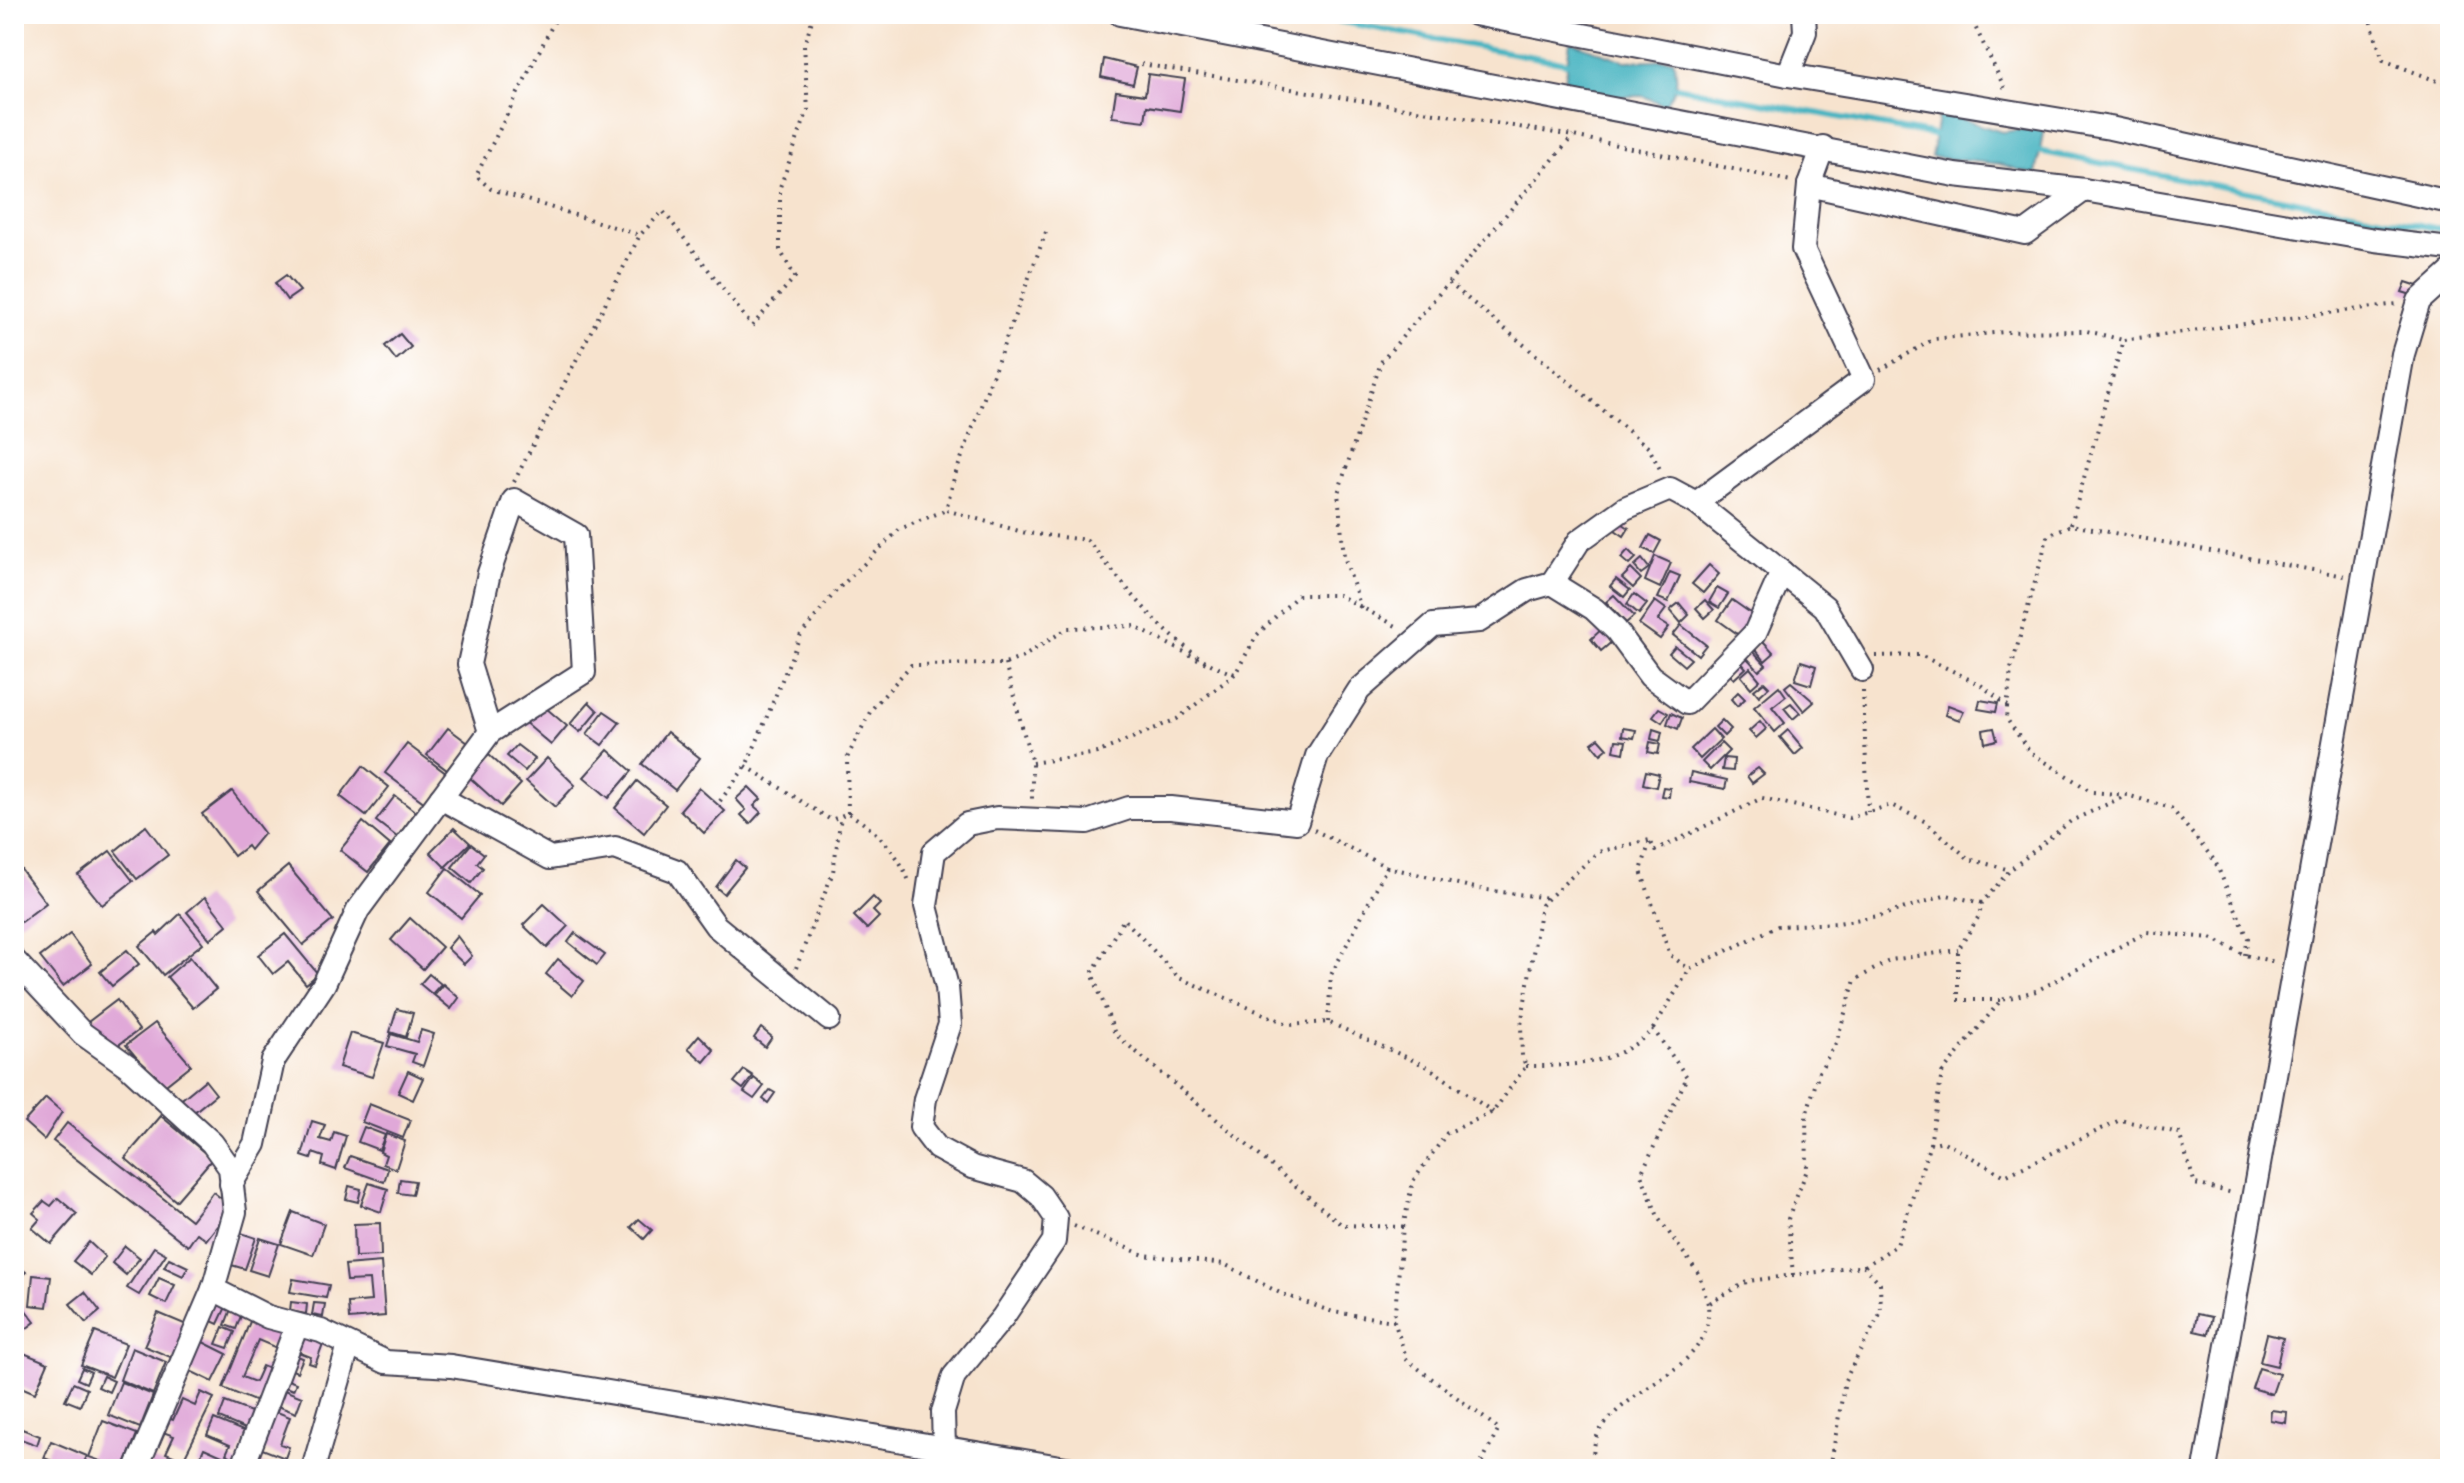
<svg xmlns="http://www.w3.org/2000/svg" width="2464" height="1483" font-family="'Comic Neue',sans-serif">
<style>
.water{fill:#46b4c1;stroke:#346b7e;stroke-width:2}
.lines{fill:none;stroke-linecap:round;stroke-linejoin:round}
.stream{stroke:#46b4c1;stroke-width:6}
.building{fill:#e0a8d8}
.street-casing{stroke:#423f51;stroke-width:26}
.path{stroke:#423f51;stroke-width:4;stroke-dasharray:2 6;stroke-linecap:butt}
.street{stroke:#fff;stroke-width:22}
</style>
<rect width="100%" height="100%" fill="#fff"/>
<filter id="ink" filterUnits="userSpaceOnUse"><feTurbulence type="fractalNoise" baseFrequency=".0125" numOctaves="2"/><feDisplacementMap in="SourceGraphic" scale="16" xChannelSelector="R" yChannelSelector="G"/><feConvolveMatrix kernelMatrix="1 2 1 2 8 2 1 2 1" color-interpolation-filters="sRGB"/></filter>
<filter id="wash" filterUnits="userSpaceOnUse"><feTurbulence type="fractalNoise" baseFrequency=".006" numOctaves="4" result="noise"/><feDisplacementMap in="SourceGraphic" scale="32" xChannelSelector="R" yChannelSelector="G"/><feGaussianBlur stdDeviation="1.8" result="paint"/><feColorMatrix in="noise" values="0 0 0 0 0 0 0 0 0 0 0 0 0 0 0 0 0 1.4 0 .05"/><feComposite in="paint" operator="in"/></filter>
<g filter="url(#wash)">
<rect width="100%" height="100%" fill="#f7e3ce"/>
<g class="water">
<path d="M1570 41 1625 61 1673 59C1679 79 1678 90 1664 105L1643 96 1603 97 1564 88Z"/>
<path d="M1939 112 2002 132 2044 127 2036 175 1999 164 1931 157Z"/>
</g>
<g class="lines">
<g class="stream">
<path d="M1299 14 1567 63"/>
<path d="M1677 87 1934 135"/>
<path d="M2038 151 2450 231"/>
</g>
</g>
<g id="blocks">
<g class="building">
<path d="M1104 59 1137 67 1133 84 1101 77Z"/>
<path d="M1148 74 1185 79 1180 111 1147 106 1145 121 1112 117 1116 91 1145 95Z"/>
<path d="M286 275 300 291 287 300 275 283Z"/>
<path d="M2406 282 2418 286 2415 296 2402 292Z"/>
<path d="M400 334 411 347 396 360 385 346Z"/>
<path d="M1620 522 1629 528 1624 536 1615 530Z"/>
<path d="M1650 535 1661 541 1654 554 1643 548Z"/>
<path d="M1628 550 1636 558 1629 565 1621 558Z"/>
<path d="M1655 556 1671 563 1660 588 1645 581Z"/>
<path d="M1642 559 1649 568 1641 574 1634 566Z"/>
<path d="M1709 565 1719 574 1703 593 1692 584Z"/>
<path d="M1631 569 1641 579 1633 588 1622 578Z"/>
<path d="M1670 572 1680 576 1668 602 1658 598Z"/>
<path d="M1616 579 1630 590 1624 597 1610 586Z"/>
<path d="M1717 588 1728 594 1719 608 1709 602Z"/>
<path d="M1634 594 1647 604 1639 614 1627 604Z"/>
<path d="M1614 595 1634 616 1626 623 1606 602Z"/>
<path d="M1705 600 1714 610 1705 618 1696 608Z"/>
<path d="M1732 600 1752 614 1748 619 1755 624 1751 629 1745 626 1739 635 1718 620Z"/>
<path d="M1655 601 1666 609 1658 620 1669 627 1660 639 1639 624Z"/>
<path d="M1679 603 1689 615 1681 623 1670 610Z"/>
<path d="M1681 625 1706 645 1698 655 1673 635Z"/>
<path d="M1603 628 1614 640 1601 651 1591 639Z"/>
<path d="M1763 641 1774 653 1765 661 1755 649Z"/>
<path d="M1675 646 1691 659 1684 666 1669 653Z"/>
<path d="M1753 651 1766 665 1759 671 1746 657Z"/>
<path d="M1739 660 1746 668 1734 679 1727 672Z"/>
<path d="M1801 661 1816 666 1811 685 1795 680Z"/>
<path d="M1750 668 1760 680 1751 688 1741 676Z"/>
<path d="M1764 682 1769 687 1759 696 1754 690Z"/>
<path d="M1791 682 1814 702 1804 711 1785 687Z"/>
<path d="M1779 686 1786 696 1772 707 1785 723 1775 732 1754 707Z"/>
<path d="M1738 692 1745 699 1737 706 1731 699Z"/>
<path d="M1980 700 1998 703 1996 712 1978 709Z"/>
<path d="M539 702 567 726 551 745 523 721Z"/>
<path d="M589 702 598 711 580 732 570 724Z"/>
<path d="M1791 703 1800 713 1793 719 1784 708Z"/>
<path d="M1948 705 1964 711 1960 720 1945 715Z"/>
<path d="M1659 708 1668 713 1662 722 1653 716Z"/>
<path d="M604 711 620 722 602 745 587 734Z"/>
<path d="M1671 713 1682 718 1678 729 1667 724Z"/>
<path d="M1722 720 1731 729 1724 736 1715 727Z"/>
<path d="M1760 721 1766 729 1756 738 1749 731Z"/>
<path d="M448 728 468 743 447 770 427 755Z"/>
<path d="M1623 728 1636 730 1634 738 1622 736Z"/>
<path d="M1994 728 1997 740 1985 743 1983 730Z"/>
<path d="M1653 729 1662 732 1660 741 1651 739Z"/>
<path d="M1712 729 1721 739 1700 759 1691 749Z"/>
<path d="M1788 730 1803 748 1795 755 1780 737Z"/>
<path d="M667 732 700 758 675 790 642 764Z"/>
<path d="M1599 738 1608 748 1601 754 1592 743Z"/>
<path d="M1616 740 1626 741 1624 753 1614 751Z"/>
<path d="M1650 742 1660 744 1658 754 1648 752Z"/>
<path d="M1721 743 1729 751 1710 770 1702 762Z"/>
<path d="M407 744 447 774 425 803 385 773Z"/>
<path d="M517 745 535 759 525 771 507 756Z"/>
<path d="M608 750 632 771 609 798 584 777Z"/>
<path d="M489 755 521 784 501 806 469 777Z"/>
<path d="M547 758 575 785 555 807 526 781Z"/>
<path d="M1724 758 1734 759 1733 771 1722 770Z"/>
<path d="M363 766 389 787 366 816 340 796Z"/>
<path d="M1758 768 1764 774 1752 783 1747 776Z"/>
<path d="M1646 771 1659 774 1656 787 1643 784Z"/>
<path d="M1691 772 1727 780 1725 789 1689 782Z"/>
<path d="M637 781 666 805 644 833 615 808Z"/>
<path d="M749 787 761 799 754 806 761 812 750 824 741 815 746 810 736 799Z"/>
<path d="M1663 787 1670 788 1669 797 1661 796Z"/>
<path d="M699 788 725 811 704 833 680 810Z"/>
<path d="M232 791 264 833 250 850 247 846 234 856 202 814Z"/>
<path d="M395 796 416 812 397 837 376 821Z"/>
<path d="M363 822 390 845 368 872 340 850Z"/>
<path d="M146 826 168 855 137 879 115 851Z"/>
<path d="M454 828 470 843 445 867 430 852Z"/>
<path d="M471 844 484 854 477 863 483 868 471 883 452 867Z"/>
<path d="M110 851 133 881 102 905 78 875Z"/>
<path d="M14 860 46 903 14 927Z"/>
<path d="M736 860 745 868 724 894 716 887Z"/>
<path d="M288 866 333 920 303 945 258 891Z"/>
<path d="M447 868 480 895 461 918 429 892Z"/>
<path d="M205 897 227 925 210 939 187 912Z"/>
<path d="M873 897 880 904 873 911 879 917 867 929 854 916Z"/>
<path d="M544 904 568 926 547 948 523 925Z"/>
<path d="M180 914 203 943 163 975 139 946 156 932 158 935Z"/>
<path d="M410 918 442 947 423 969 391 940Z"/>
<path d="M575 933 605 955 597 965 568 942Z"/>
<path d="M70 934 92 964 63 986 40 957Z"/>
<path d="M285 934 318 974 306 984 288 962 273 974 258 955Z"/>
<path d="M457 936 472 956 464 964 447 948Z"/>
<path d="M127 950 139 964 112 986 100 972Z"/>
<path d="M190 957 216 989 193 1008 167 977Z"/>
<path d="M558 959 584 981 572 996 546 974Z"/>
<path d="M429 974 441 984 432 994 420 984Z"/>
<path d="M443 984 459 998 451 1009 434 995Z"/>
<path d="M117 1000 139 1030 110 1051 88 1022Z"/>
<path d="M397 1009 413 1013 406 1037 390 1032Z"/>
<path d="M155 1023 191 1065 162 1088 126 1045Z"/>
<path d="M761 1028 772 1037 765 1047 754 1038Z"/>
<path d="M421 1030 434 1034 423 1066 412 1062 415 1054 387 1046 391 1034 417 1042Z"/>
<path d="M350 1033 384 1043 372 1077 339 1067Z"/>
<path d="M699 1035 714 1050 704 1062 688 1048Z"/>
<path d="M744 1070 753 1076 743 1089 734 1082Z"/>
<path d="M408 1071 423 1078 413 1100 398 1093Z"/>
<path d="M754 1078 764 1086 754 1099 744 1092Z"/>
<path d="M205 1080 216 1094 188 1117 177 1103Z"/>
<path d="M770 1090 775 1093 768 1103 763 1099Z"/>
<path d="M46 1098 62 1112 44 1140 24 1122Z"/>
<path d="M369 1104 410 1120 403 1138 362 1122Z"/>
<path d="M161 1116 212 1159 176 1201 125 1158Z"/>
<path d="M312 1121 325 1125 320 1139 331 1142 334 1132 346 1136 336 1170 322 1165 324 1157 313 1153 311 1159 302 1156Z"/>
<path d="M67 1123 191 1220 213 1192 232 1207 206 1240 197 1233 188 1246 53 1141Z"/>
<path d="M364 1127 385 1135 379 1150 358 1142Z"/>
<path d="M386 1134 405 1141 396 1169 383 1164 386 1155 380 1152Z"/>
<path d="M350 1156 388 1169 384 1182 345 1168Z"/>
<path d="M400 1179 415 1181 412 1195 398 1193Z"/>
<path d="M369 1183 388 1189 381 1212 361 1205Z"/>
<path d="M349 1186 361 1189 358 1202 346 1199Z"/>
<path d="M58 1198 77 1214 51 1244 32 1228 40 1219 33 1213 44 1201 51 1206Z"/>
<path d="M293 1212 324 1224 313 1255 281 1244Z"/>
<path d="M639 1219 652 1230 644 1239 631 1227Z"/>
<path d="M380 1223 381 1256 355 1257 354 1224Z"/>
<path d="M238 1232 256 1238 245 1269 228 1264Z"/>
<path d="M260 1238 279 1244 268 1276 249 1270Z"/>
<path d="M89 1242 105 1257 91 1275 73 1261Z"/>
<path d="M125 1246 140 1258 126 1275 112 1263Z"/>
<path d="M154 1247 166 1254 139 1295 127 1288Z"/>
<path d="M169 1258 188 1267 183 1276 164 1267Z"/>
<path d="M381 1262 385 1316 349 1319 348 1303 371 1301 369 1280 347 1281 345 1265Z"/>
<path d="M14 1263 26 1272 14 1282Z"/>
<path d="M33 1275 51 1277 47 1307 30 1305Z"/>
<path d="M159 1278 175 1285 166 1304 150 1296Z"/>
<path d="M293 1279 329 1285 326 1298 290 1292Z"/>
<path d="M85 1292 100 1311 86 1323 70 1304Z"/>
<path d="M14 1295 35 1322 14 1338Z"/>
<path d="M213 1300 226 1307 218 1324 205 1318Z"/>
<path d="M291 1302 307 1304 306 1314 290 1311Z"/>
<path d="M314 1303 325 1304 323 1317 312 1315Z"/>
<path d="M231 1309 242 1313 236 1329 225 1325Z"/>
<path d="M158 1313 194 1328 180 1361 144 1346Z"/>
<path d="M2197 1314 2212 1317 2208 1334 2194 1331Z"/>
<path d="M251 1319 286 1333 279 1349 258 1340 242 1377 255 1382 262 1366 272 1370 259 1403 223 1388Z"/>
<path d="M223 1327 235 1332 228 1348 216 1344Z"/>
<path d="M95 1332 126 1344 112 1377 81 1365Z"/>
<path d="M300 1332 324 1341 315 1365 309 1363 311 1357 293 1350Z"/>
<path d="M2267 1334 2283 1338 2277 1366 2260 1362Z"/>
<path d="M197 1339 227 1354 213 1382 184 1368Z"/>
<path d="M132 1348 166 1362 153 1394 120 1380Z"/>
<path d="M14 1349 48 1363 35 1393 14 1384Z"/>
<path d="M292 1354 303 1358 297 1372 287 1368Z"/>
<path d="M82 1368 91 1372 86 1383 77 1379Z"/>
<path d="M2259 1368 2279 1374 2272 1394 2252 1388Z"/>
<path d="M103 1376 114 1381 109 1392 98 1387Z"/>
<path d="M283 1378 296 1383 293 1390 280 1385Z"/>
<path d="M121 1382 153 1395 140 1428 108 1415Z"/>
<path d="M73 1383 87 1389 80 1406 65 1400Z"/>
<path d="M279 1388 302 1397 296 1413 272 1404Z"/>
<path d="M201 1392 214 1398 183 1460 166 1453 174 1436 160 1431 166 1417 173 1420 182 1400 195 1406Z"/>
<path d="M225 1402 259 1415 252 1432 219 1418Z"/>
<path d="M272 1410 290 1417 280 1444 289 1447 285 1458 257 1447Z"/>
<path d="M2271 1410 2287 1412 2286 1423 2270 1420Z"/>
<path d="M214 1419 248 1433 237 1459 226 1454 230 1445 207 1435Z"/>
<path d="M103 1421 137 1434 123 1469 89 1457Z"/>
<path d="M22 1429 40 1436 37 1445 18 1438Z"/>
<path d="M51 1441 87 1456 81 1469H58L60 1464 44 1458Z"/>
<path d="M204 1448 238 1463 235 1469H208L197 1464Z"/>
<path d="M152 1460 173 1469H148Z"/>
<path d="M260 1463 277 1469H258Z"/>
</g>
</g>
</g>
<g filter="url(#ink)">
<use href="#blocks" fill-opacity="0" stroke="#423f51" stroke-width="2"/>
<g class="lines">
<g class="street-casing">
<g id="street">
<path d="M1120 14 1955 175 2084 190 2375 240 2450 249"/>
<path d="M1475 14 1788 75 2110 128 2450 202"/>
<path d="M1788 75 1805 32 1804 14"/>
<path d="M1809 185 2025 233 2084 190"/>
<path d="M1696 503 1825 607 1862 670"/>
<path d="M1552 583 1594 609 1616 630 1650 676 1687 703 1755 633 1782 572"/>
<path d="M441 798 550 858 615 848 677 871 716 926 829 1019"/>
<path d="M14 960 83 1034 128 1066 212 1143 230 1168 235 1212 213 1289 268 1317 321 1331 386 1362 451 1366 1072 1469"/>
<path d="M231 1184 255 1144 273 1061 324 984 358 910 490 732 584 672 576 535 514 500 489 573 469 664 490 732"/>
<path d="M944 1448 943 1412 954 1376 1003 1317 1054 1241 1056 1218 1041 1196 1023 1181 972 1167 937 1148 921 1127 925 1099 950 1024 947 987 926 906 934 852 967 824 997 818 1087 822 1129 808H1171L1297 822 1317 756 1359 690 1433 625 1479 621 1527 590 1552 583 1579 541 1625 508 1670 489 1696 503 1864 379 1803 249 1809 185 1823 147"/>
<path d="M136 1469 213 1289"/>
<path d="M242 1469 297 1325"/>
<path d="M313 1469 349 1345"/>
<path d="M2205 1469 2403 354 2419 301 2450 273"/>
</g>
</g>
<g class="path">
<path d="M558 14 476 176 491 189 640 235"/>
<path d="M1969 14 2006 91"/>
<path d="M2373 14 2371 23 2383 60 2450 86"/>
<path d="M1141 64 1573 136 1791 181"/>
<path d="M1046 232 954 478 946 510 1026 533 1087 540C1126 586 1176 657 1235 674L1257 635 1298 595H1339L1398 627"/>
<path d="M1449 283 1649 448 1662 473"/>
<path d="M1880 370 1934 339 2004 332 2087 331 2123 340"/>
<path d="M514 482 640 235 663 211 752 326 795 277 780 250V187L808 110 804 45 814 14"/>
<path d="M2071 524 2123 340 2397 304"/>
<path d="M1361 608 1344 556 1338 493 1381 362 1573 136"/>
<path d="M1876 656 1920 655 1981 685 2009 707"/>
<path d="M1005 664 1032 763V799"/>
<path d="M1863 691 1868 812"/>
<path d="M1032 763 1097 753 1177 719 1235 674"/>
<path d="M746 766 831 820 848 813C875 829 898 852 909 881"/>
<path d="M720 801 746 766 757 741 800 636 836 591 900 529 946 510"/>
<path d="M848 813 847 758 871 710 911 665 1005 664 1023 657 1068 628 1133 626 1208 664"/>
<path d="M1314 830 1387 867"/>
<path d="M1982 903 1947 895 1883 915 1838 923 1778 926 1689 969 1670 955 1641 871 1650 840 1655 851 1762 798 1849 818 1891 805 1926 822 1969 859 2010 870"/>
<path d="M2245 955 2248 938 2215 861 2171 808 2127 795 2092 792 2030 752 2006 718 2011 669 2048 535 2071 525 2345 576"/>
<path d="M796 968 833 872 841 816"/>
<path d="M2000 1000H1958V950L1979 916 1982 903 2010 870 2071 821 2125 796"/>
<path d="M1328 1022 1331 975 1387 867 1479 889 1549 898"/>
<path d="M1653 1029 1689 970"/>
<path d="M1526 1066C1574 1066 1618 1065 1653 1029L1687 1077 1641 1174 1659 1219 1699 1274 1708 1304"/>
<path d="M1930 1144 1942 1073 2001 1000 2036 991 2147 932 2211 938 2245 955 2276 962"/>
<path d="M1074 1226 1144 1255 1224 1264 1282 1294 1333 1312 1394 1321"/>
<path d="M1403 1227 1342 1225 1115 1034 1092 973 1124 919 1179 978 1290 1025 1328 1022 1428 1067 1493 1112"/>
<path d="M1865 1266 1897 1245 1930 1144 1942 1141 2005 1176 2120 1120 2179 1133 2195 1184 2233 1193"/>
<path d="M1793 1275 1788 1219 1807 1170 1806 1116 1819 1072 1836 1043 1855 980 1891 960 1958 950"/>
<path d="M1478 1469 1499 1429 1407 1360 1394 1321 1403 1227 1413 1181 1447 1133 1493 1112 1526 1066 1522 1056 1521 1025 1541 905 1598 852 1650 840"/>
<path d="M1592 1469C1593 1458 1593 1442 1599 1432 1630 1382 1714 1371 1708 1304L1748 1281 1864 1266 1880 1283 1881 1312 1845 1380 1830 1469"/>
</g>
<use href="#street" class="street"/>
</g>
</g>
<rect width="2464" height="1483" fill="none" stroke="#fff" stroke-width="48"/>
</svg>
